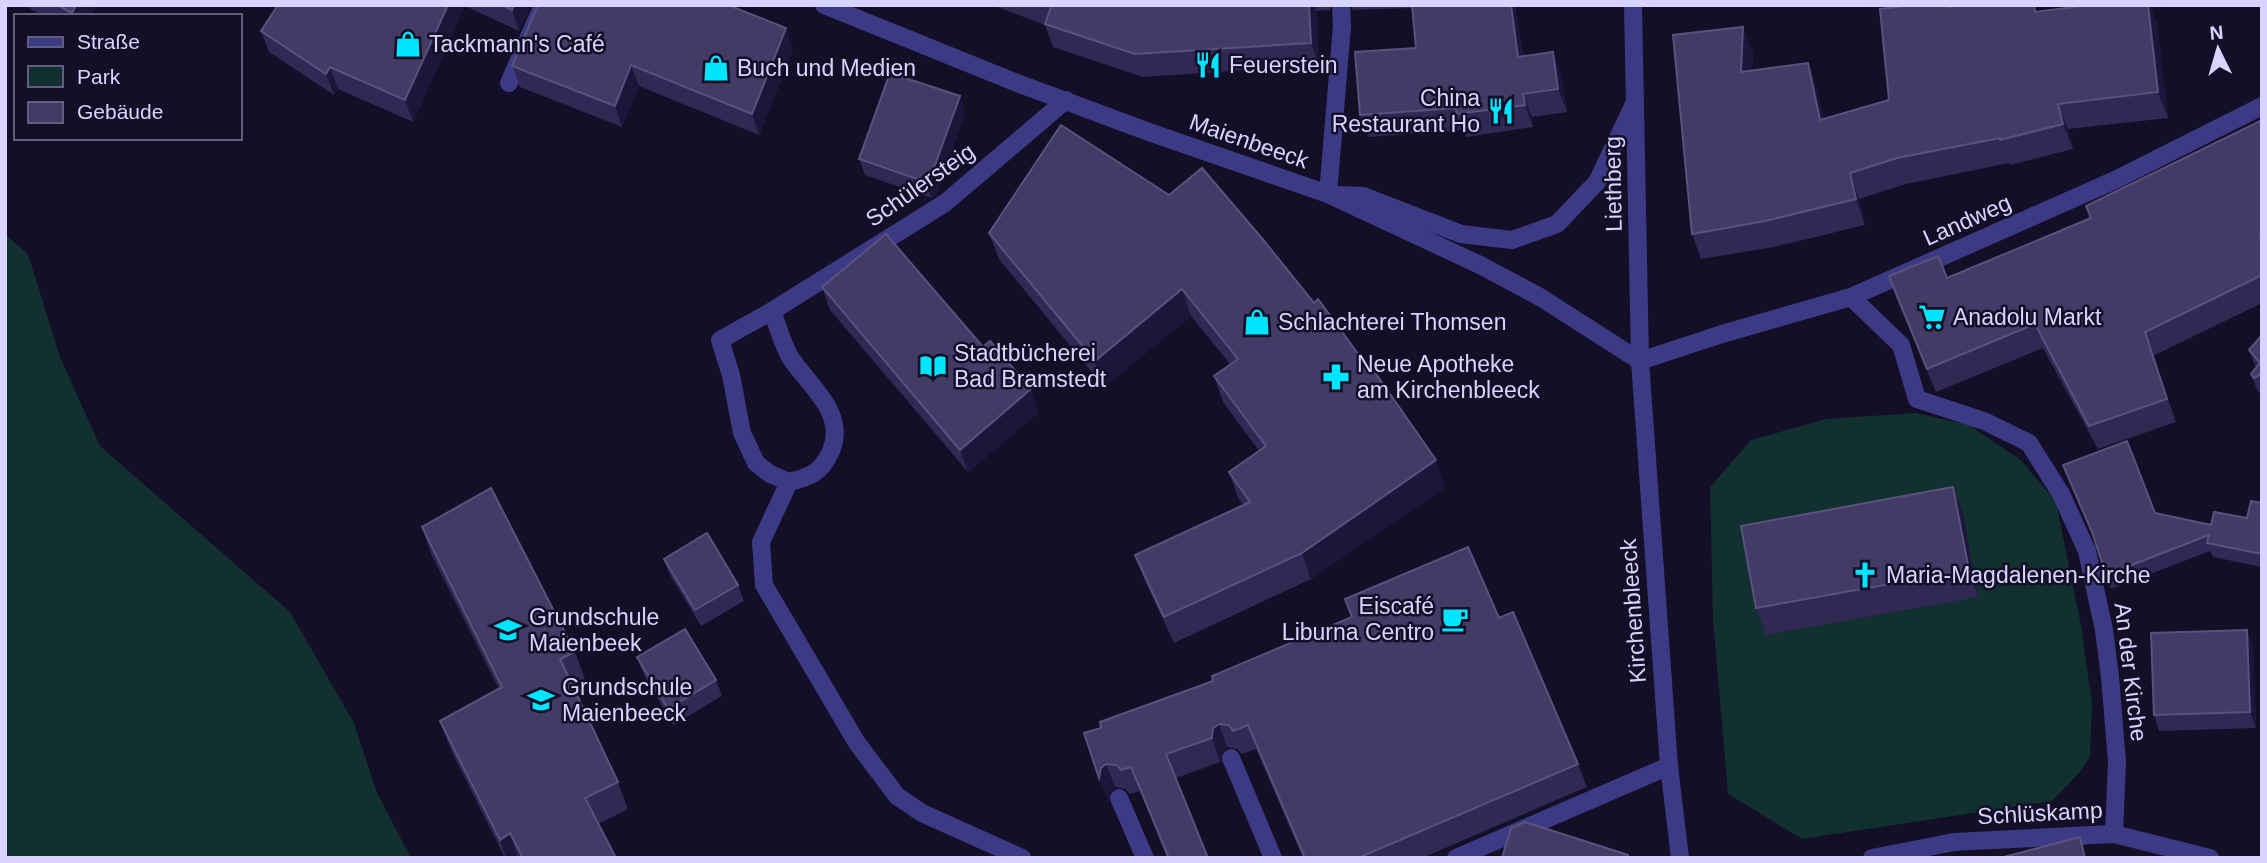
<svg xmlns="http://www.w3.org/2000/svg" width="2267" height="863" font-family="Helvetica,sans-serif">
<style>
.green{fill:#12302f}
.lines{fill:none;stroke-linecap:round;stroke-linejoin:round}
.minor{stroke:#3d3a85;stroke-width:18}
.wall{fill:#312854}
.shaded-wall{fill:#1d163a}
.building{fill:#433a66;stroke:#5a527e;stroke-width:2}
.labels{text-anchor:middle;stroke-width:5;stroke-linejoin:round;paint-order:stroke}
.poi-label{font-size:23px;fill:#d9d4ff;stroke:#130f26;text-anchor:start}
.street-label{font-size:23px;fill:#d9d4ff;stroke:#130f26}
</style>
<rect width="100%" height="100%" fill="#130f26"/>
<g class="green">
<path d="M5 234 28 254 60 357 100 446 290 612 354 723 377 793 411 858H5Z"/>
<path d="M1916 413 1969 425 2021 460 2056 502 2081 625 2092 703 2090 757 2080 772 2052 801 1802 839 1728 794 1713 619 1710 487 1751 440 1826 419Z"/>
</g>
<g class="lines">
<g class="minor">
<path d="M824 5 1017 83 1149 132 1328 194 1480 265 1540 297 1640 361"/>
<path d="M1633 5 1640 361 1669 766 1680 858"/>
<path d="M509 83 543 5"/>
<path d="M1328 194 1342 26 1341 5"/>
<path d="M1337 195 1363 196 1461 234 1512 240 1557 224 1597 182 1634 104"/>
<path d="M1851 297 1901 345 1917 399 1984 421 2029 443 2061 494 2087 551 2104 630 2110 677 2117 762 2114 834"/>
<path d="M772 311C778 326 782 343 790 357 809 386 847 413 831 451 821 473 810 477 789 482L761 542 764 585 857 743 897 796 922 813 1022 858"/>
<path d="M1640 361 1722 334 1851 297 2115 180 2262 106"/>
<path d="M789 482 770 474 756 463 742 433 731 375 720 340 772 311 945 203 1066 100"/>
<path d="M1231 758 1273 858"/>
<path d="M1119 798 1145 858"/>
<path d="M1456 858 1669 766"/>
<path d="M1872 858 1954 842 2114 834 2210 858"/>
</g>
</g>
<g class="wall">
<path d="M24 5H97L91 16H43Z"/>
<path d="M278 5H531L519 31 465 6 413 122 338 89 334 95 269 52 261 31Z"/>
<path d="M992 5H1331L1330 10 1316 11 1319 65 1143 77 1053 47 1045 25Z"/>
<path d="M1351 5H1515L1523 56 1561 74 1567 112 1532 117 1533 127 1466 137 1463 130 1368 137 1360 115 1416 48 1412 8 1353 10Z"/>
<path d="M2090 5H2150L2157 24 2168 118 2068 129 2073 149 2010 165 2009 163 1906 184 1859 199 1865 225 1774 247 1701 259 1692 234 1743 27 1753 53 1752 71 1817 89 1823 119 1889 100 1950 6 2038 11Z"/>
<path d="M793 49 759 135 639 86 622 127 520 87 512 66Z"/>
<path d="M960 96 965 113 936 195 931 198 865 175 859 159Z"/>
<path d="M2262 120V303L2153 356 2176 422 2098 449 2043 348 1936 392 1897 300 1889 276 1947 278 2090 219 2086 206Z"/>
<path d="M1061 125 1445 487 1311 579 1174 643 1145 581 1135 555 1243 505 1238 498 1229 472 1259 451 1223 402 1214 376 1230 364 1191 316 1104 387 999 259 989 233Z"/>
<path d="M822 287 983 347 1039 412 968 472 830 310Z"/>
<path d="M2262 335V393L2260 394 2257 390 2251 374 2256 368 2249 350Z"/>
<path d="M2063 465 2155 513 2211 525 2247 518 2262 503V567L2213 557 2210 551 2111 589 2095 542Z"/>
<path d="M1963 514 1978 597 1766 635 1756 608Z"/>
<path d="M422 527 575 652 585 679 573 685 618 782 628 809 598 824 616 858H505L450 748 440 721 499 689 431 554Z"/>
<path d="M664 559 738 585 744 601 701 626 670 575Z"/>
<path d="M1345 599 1499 618 1578 764 1587 787 1422 858H1303L1256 749 1242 754 1237 749 1227 747 1222 752 1220 762 1176 778 1208 858H1167L1140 791 1130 794 1125 789 1115 787 1110 792 1108 802 1101 728 1213 681 1352 617Z"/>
<path d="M2253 646 2256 728 2159 731 2154 715Z"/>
<path d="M637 657 716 680 722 696 673 725 643 673Z"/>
</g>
<g class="shaded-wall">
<path d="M76 5H97L91 16H73L72 13Z"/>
<path d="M448 5 465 6 413 122 405 100Z"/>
<path d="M514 5H531L519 31 512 10Z"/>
<path d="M1309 5H1314L1316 11 1319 65 1311 43Z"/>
<path d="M1511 5H1515L1526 80 1518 57Z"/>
<path d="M2148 5H2150L2157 24 2168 118 2158 92Z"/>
<path d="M1743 27 1753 53 1751 98 1741 72Z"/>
<path d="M786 28 793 49 759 135 752 114Z"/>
<path d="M1553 52 1561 74 1567 112 1558 89Z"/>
<path d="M1808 63 1817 89 1829 145 1820 120Z"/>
<path d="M631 65 639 86 622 127 615 106Z"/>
<path d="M330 67 338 89 334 95 326 74Z"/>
<path d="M1523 94 1532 117 1533 127 1525 105Z"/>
<path d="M960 96 965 113 936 195 931 198 926 182Z"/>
<path d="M2058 104 2068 129 2073 149 2063 124Z"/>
<path d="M1850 173 1859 199 1865 225 1856 199Z"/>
<path d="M1182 289 1191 316 1104 387 1095 361Z"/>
<path d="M1031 389 1039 412 968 472 960 450Z"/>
<path d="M1436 460 1445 487 1311 579 1302 553Z"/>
<path d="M1953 487 1963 514 1978 597 1969 570Z"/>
<path d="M2247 630 2253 646 2256 728 2250 712Z"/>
<path d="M1219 724 1227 747 1222 752 1220 762 1212 738 1213 728Z"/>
<path d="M1106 764 1115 787 1110 792 1108 802 1099 778 1101 768Z"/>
<path d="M510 833 518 858H506L500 840Z"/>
</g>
<g class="building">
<path d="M57 5H76L72 13Z"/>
<path d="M278 5H448L405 100 330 67 326 74 261 31Z"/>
<path d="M502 5H514L512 10Z"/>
<path d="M538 5H728L786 28 752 114 631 65 615 106 512 66Z"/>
<path d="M1046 5H1309L1311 43 1135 54 1045 24 1051 7Z"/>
<path d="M1412 5H1511L1518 57 1553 52 1558 89 1523 94 1525 105 1457 114 1456 108 1360 115 1355 52 1416 48Z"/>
<path d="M1913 5H1949V7L1955 5H2034L2035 12 2090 5H2148L2158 92 2058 104 2063 124 2000 140V138L1897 158 1850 173 1856 199 1765 221 1692 234 1673 35 1743 27 1741 72 1808 63 1820 120 1889 100 1880 9Z"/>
<path d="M890 73 960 96 930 179 926 182 859 159Z"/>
<path d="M2262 120V236L2260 237 2262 240V275L2145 332 2167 399 2089 426 2035 324 1927 369 1889 276 1938 256 1947 278 2091 218 2086 206Z"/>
<path d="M1061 125 1169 195 1202 168 1265 242 1314 303 1318 299 1372 373 1374 371 1436 460 1302 553 1164 617 1135 555 1250 502 1229 472 1266 446 1214 376 1238 359 1182 289 1095 361 989 233Z"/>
<path d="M886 234 983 347 990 341 1031 389 960 450 822 287Z"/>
<path d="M2262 335V374L2254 378 2251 374 2260 363 2249 350Z"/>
<path d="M2127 441 2155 513 2211 525 2214 512 2247 518 2251 501 2262 503V554L2207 543 2209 535 2106 575 2092 532 2063 465Z"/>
<path d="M1953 487 1969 570 1756 608 1741 526Z"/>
<path d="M491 488 575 652 560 659 618 782 585 798 616 858H523L510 833 500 840 440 721 502 687 422 527Z"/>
<path d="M707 533 738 585 695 610 664 559Z"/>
<path d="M1468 547 1499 618 1513 612 1578 764 1358 858H1305L1248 725 1233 731 1229 725 1219 724 1213 728 1212 738 1166 754 1208 858H1169L1131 767 1121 770 1117 765 1106 764 1101 768 1099 778 1084 733 1101 728 1100 722 1213 681 1212 676 1352 617 1345 599Z"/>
<path d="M685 629 716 680 668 709 637 657Z"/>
<path d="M2247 630 2250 712 2154 715 2151 633Z"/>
<path d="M1525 822 1628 855 1627 858H1502L1511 828Z"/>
<path d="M2080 837 2085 858H2000Z"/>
</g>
<defs>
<g id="shop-bare" transform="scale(2.1)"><path d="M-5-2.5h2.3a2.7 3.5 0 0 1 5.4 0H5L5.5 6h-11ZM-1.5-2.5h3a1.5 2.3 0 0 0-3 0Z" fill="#00e5ff" stroke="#130f26" stroke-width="2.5" paint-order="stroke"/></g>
<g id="restaurant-bare" transform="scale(2.1)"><path d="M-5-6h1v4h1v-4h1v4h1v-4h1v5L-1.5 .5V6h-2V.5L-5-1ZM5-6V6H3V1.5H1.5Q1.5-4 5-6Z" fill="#00e5ff" stroke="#130f26" stroke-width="2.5" paint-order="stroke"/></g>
<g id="supermarket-bare" transform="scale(2.1)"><path d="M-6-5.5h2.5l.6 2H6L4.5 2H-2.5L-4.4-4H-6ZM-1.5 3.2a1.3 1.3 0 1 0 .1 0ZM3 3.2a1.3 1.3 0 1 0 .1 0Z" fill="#00e5ff" stroke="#130f26" stroke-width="2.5" paint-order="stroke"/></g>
<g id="library-bare" transform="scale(2.1)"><path d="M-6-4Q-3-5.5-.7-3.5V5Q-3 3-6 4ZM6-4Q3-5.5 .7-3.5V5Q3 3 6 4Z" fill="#00e5ff" stroke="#130f26" stroke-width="2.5" paint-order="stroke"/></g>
<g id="pharmacy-bare" transform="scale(2.1)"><path d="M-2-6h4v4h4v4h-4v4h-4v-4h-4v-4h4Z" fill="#00e5ff" stroke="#130f26" stroke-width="2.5" paint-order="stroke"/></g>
<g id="church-bare" transform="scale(2.1)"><path d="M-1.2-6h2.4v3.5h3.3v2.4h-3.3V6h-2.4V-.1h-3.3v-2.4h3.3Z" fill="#00e5ff" stroke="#130f26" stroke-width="2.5" paint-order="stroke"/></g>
<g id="cafe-bare" transform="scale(2.1)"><path d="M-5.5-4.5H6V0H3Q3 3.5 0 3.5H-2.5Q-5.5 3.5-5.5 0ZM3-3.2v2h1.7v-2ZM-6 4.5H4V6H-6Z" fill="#00e5ff" stroke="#130f26" stroke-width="2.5" paint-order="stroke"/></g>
<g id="school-bare" transform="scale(2.1)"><path d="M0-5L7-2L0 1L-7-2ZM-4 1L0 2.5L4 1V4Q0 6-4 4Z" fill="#00e5ff" stroke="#130f26" stroke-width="2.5" paint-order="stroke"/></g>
</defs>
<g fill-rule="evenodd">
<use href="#shop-bare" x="408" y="44"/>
<use href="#restaurant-bare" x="1208" y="65"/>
<use href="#shop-bare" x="716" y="68"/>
<use href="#restaurant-bare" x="1501" y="111"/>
<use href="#supermarket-bare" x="1932" y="317"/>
<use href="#shop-bare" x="1257" y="322"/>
<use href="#library-bare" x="933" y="366"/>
<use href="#pharmacy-bare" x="1336" y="377"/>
<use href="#church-bare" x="1865" y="575"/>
<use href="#cafe-bare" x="1455" y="619"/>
<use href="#school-bare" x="508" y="630"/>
<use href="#school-bare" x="541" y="700"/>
</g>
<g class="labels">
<g class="poi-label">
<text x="429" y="52">Tackmann's Café</text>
<text x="1229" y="73">Feuerstein</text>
<text x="737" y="76">Buch und Medien</text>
<text x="1480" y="106" text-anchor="end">China<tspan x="1480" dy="26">Restaurant Ho</tspan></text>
<text x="1953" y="325">Anadolu Markt</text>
<text x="1278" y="330">Schlachterei Thomsen</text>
<text x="954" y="361">Stadtbücherei<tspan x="954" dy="26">Bad Bramstedt</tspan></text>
<text x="1357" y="372">Neue Apotheke<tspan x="1357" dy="26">am Kirchenbleeck</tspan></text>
<text x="1886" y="583">Maria-Magdalenen-Kirche</text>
<text x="1434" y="614" text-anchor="end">Eiscafé<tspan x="1434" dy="26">Liburna Centro</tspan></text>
<text x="529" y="625">Grundschule<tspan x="529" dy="26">Maienbeek</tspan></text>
<text x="562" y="695">Grundschule<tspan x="562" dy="26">Maienbeeck</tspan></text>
</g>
<g class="street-label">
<text transform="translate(1249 141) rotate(19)" y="8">Maienbeeck</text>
<text transform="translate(1613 184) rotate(-91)" y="8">Liethberg</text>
<text transform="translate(920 185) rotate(-35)" y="8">Schülersteig</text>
<text transform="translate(1967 220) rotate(-24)" y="8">Landweg</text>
<text transform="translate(1633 611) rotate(-94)" y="8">Kirchenbleeck</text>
<text transform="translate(2131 672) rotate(83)" y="8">An der Kirche</text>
<text transform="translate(2040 813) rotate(-3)" y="8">Schlüskamp</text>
</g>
</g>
<rect width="2267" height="863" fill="none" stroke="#d9d4ff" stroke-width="14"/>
<rect x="14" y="14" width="228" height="126" fill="#130f26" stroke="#625e7d" stroke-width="2"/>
<rect x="28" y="37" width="35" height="10" fill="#3d3a85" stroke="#625e7d" stroke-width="2"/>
<text x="77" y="49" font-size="21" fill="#d9d4ff">Straße</text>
<rect x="28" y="66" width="35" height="21" fill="#12302f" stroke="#625e7d" stroke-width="2"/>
<text x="77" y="84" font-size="21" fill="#d9d4ff">Park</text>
<rect x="28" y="102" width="35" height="21" fill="#433a66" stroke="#625e7d" stroke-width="2"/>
<text x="77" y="119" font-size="21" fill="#d9d4ff">Gebäude</text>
<g transform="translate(2218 49) rotate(355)" stroke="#130f26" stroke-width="5" paint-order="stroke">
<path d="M0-5L12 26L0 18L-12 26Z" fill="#d9d4ff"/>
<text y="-10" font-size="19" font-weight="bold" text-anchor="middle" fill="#d9d4ff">N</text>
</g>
</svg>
